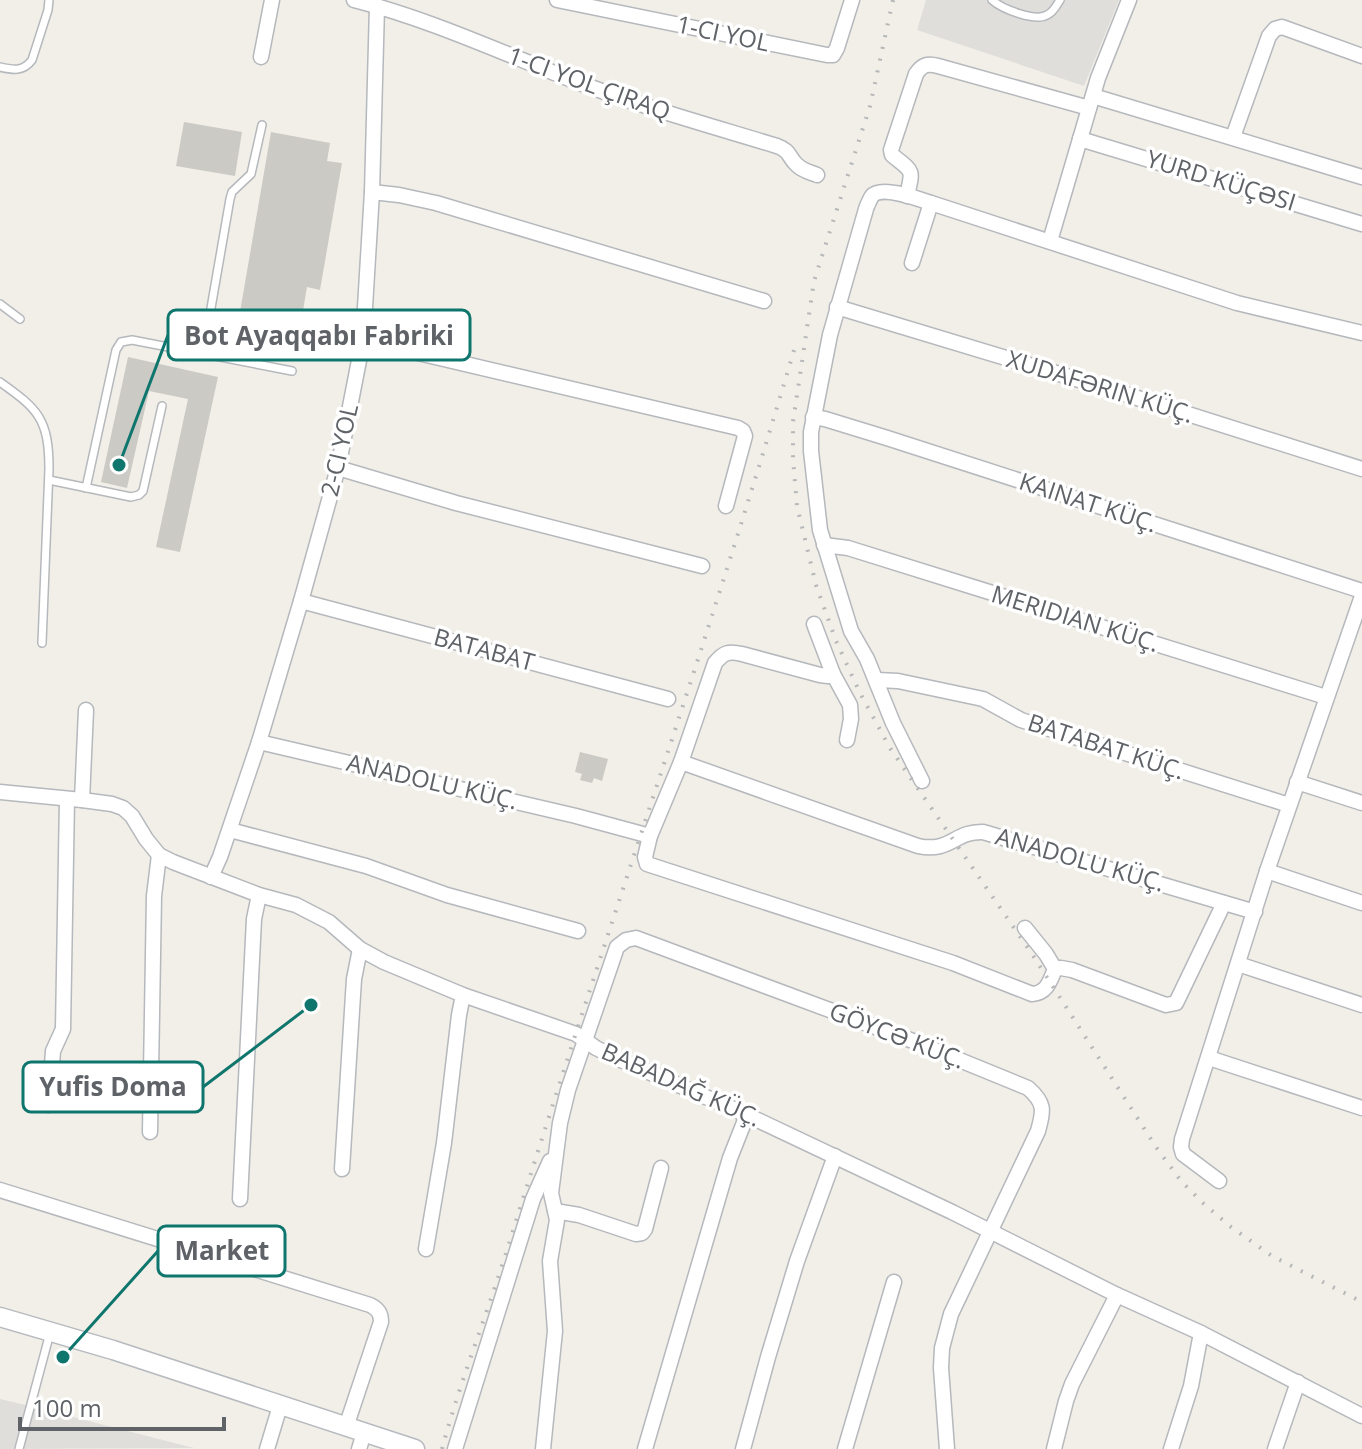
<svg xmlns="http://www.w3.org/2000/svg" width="1362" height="1449" font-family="'Open Sans',sans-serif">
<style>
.industrial{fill:#e0deda}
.building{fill:#cccac5}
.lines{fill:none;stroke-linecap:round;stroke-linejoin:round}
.lane-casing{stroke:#b5b8bc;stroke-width:10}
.street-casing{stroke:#b5b8bc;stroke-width:17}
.secondary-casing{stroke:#b6babf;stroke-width:21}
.lane{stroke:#fff;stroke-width:7}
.street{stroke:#fff;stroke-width:14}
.secondary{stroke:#fff;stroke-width:18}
.rail{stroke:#b6b7b8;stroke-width:4;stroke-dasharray:2 10;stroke-linecap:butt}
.labels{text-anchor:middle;stroke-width:7;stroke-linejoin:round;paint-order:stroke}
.street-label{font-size:24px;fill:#5f6368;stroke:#fff}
.leader{fill:none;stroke:#0f766e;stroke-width:3}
.callout-dot{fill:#0f766e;stroke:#fff;stroke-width:3}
.callout{fill:#fff;stroke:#0f766e;stroke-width:3}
.callout-label{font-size:26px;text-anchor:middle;font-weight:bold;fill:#5f6368}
</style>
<rect width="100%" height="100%" fill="#f1efe8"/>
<g class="industrial">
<path d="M926 0H1119L1084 86 917 30Z"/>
<path d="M0 1399 30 1406 194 1448 0 1449Z"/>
</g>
<g class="building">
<path d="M184 122 242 132 235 176 176 166Z"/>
<path d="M271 132 330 143 327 161 342 163 320 290 307 287 297 346 236 335Z"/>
<path d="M128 357 218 377 180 552 156 547 188 399 149 391 127 488 101 482Z"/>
<path d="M580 752 608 759 602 781 594 778 592 783 580 780 582 774 575 772Z"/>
</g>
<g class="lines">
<g class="lane-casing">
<g id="lane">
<path d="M992 0C1002 9 1035 22 1047 15 1054 12 1056 6 1060 0"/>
<path d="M0 67C13 70 23 72 32 60L48 10 49 0"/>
<path d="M0 304 20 319"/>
<path d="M203 354 230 199 232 192 251 174 262 125"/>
<path d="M0 382C38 409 49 419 49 469L42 643"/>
<path d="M49 480 131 497 139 495 143 491 162 406"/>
<path d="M86 488 116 350 121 342 132 340 292 371"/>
<path d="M19 1449 50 1333"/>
</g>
</g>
<g class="street-casing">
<g id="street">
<path d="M354 0C429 19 500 52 572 80 639 106 708 125 777 146 791 151 788 157 797 165 803 171 810 172 817 175"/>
<path d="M557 0 827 55H833L837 48 852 0"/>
<path d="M261 57 272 0"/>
<path d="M1093 96 1362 177"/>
<path d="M1233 137 1269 36 1275 29 1282 27 1362 56"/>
<path d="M1080 139 1362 224"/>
<path d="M372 192 399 195 436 203 764 301"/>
<path d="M907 196C913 168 914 173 892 155L891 150 916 74C922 65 927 63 938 66L1089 108"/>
<path d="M1050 241 1098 78 1129 0"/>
<path d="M912 263 931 203"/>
<path d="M837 307 1109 389 1362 469"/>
<path d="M363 340 738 428 743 431 745 436 726 506"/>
<path d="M813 417 825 419 887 438 1362 591"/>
<path d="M338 468 456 503 702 566"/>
<path d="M824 545 848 548 1326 697"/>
<path d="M301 601 668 699"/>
<path d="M814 624 833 674 850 705 851 719 847 740"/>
<path d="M833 674 828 676 820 675 742 654C729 651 724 652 715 663L681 762 650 836 645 857 647 864 953 963 1032 994C1047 993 1050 981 1055 969"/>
<path d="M877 680 898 681 983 699 1021 720 1289 805"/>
<path d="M259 742 576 816 650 836"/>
<path d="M681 762 918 846C951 853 954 831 983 832L1255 912"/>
<path d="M922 781 893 723 867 659 851 631 820 530 811 451V432L830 335 866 209C866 208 871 197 872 196 881 185 919 199 931 203L1237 303 1362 333"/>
<path d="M1297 782 1362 803"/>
<path d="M0 792 82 800 112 804 123 808 132 816 146 839 159 855 173 862 259 895 296 905 329 922 360 949 384 962 463 995 576 1034 596 1048 614 1057 747 1115 952 1212 1117 1295 1201 1333 1362 1416"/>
<path d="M82 800 86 710"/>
<path d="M230 830 366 866 447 895 578 931"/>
<path d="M1267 871 1362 903"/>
<path d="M211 877 220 857 259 742 301 601 338 468 363 340 372 192 377 6"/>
<path d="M1025 928 1046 954 1055 969"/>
<path d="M1238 964 1362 1005"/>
<path d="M1055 969 1061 968 1072 970 1166 1005 1176 1003 1224 903"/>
<path d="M1209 1058 1362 1108"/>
<path d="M49 1105 53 1051 63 1029 67 799"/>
<path d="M150 1132 154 896 159 855"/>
<path d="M342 1169 354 979 360 949"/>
<path d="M1219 1181 1183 1154 1181 1147 1182 1139 1267 871 1362 596"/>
<path d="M0 1190 370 1305C378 1309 381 1313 381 1322L346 1427"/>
<path d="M240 1199 254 919 259 895"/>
<path d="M555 1211 579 1215 636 1234 642 1233 645 1229 661 1168"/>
<path d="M426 1249 444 1143 459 1015 463 995"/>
<path d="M267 1449 280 1406"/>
<path d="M359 1449 364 1433"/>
<path d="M455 1449 533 1199 550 1161"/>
<path d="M543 1449 555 1331 550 1261 557 1220 551 1193 560 1123 568 1090 617 947 626 940 636 938 913 1041 1028 1088C1045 1103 1044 1110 1038 1131L951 1314 942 1348 941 1368 947 1449"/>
<path d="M645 1449 730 1158 747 1115"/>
<path d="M743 1449 768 1357 797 1261 835 1156"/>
<path d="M845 1449 894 1282"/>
<path d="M1054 1449 1066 1401 1072 1384 1117 1295"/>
<path d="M1171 1449 1191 1386 1201 1333"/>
<path d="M1275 1449 1298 1382"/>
</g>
</g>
<g class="secondary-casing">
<path id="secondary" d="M0 1317 113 1350 415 1449"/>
</g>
<use href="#lane" class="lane"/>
<use href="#street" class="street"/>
<use href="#secondary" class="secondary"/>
<g class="rail">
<path d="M893 0 870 106 814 281 793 422V459L797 506 816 585 836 641 860 693 890 748 1032 954 1156 1147 1181 1181 1204 1204 1231 1227 1272 1256 1362 1302"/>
<path d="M442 1449C460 1381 487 1315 508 1247 601 946 706 649 795 347"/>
</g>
</g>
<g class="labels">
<g class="street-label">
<text transform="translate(723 34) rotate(12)" y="8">1-CI YOL</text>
<text transform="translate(589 84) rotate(20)" y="8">1-CI YOL ÇIRAQ</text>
<text transform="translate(1221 181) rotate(17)" y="8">YURD KÜÇƏSI</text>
<text transform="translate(1100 387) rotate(17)" y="8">XUDAFƏRIN KÜÇ.</text>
<text transform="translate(340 450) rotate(-77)" y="8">2-CI YOL</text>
<text transform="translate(1088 503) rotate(18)" y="8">KAINAT KÜÇ.</text>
<text transform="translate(1075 619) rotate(17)" y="8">MERIDIAN KÜÇ.</text>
<text transform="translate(484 650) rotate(15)" y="8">BATABAT</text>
<text transform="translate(1106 747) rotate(18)" y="8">BATABAT KÜÇ.</text>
<text transform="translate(432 782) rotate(13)" y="8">ANADOLU KÜÇ.</text>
<text transform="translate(1080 860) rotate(16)" y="8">ANADOLU KÜÇ.</text>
<text transform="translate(897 1036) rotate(21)" y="8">GÖYCƏ KÜÇ.</text>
<text transform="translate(681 1085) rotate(24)" y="8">BABADAĞ KÜÇ.</text>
</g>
</g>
<path class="leader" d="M119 465L168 335M311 1005L203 1087M63 1357L158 1251"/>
<g class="callout-dot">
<circle cx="119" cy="465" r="8"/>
<circle cx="311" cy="1005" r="8"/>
<circle cx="63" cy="1357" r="8"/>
</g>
<g class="callout">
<rect x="168" y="310" width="302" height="50" rx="8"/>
<rect x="23" y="1062" width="180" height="50" rx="8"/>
<rect x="158" y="1226" width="127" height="50" rx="8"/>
</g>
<g class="callout-label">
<text x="319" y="345">Bot Ayaqqabı Fabriki</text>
<text x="113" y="1096">Yufis Doma</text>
<text x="222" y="1260">Market</text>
</g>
<path d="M20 1417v12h204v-12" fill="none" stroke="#5f6368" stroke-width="4"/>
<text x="32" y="1417" font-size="24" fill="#5f6368" stroke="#ffffff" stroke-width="6" paint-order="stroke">100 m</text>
</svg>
